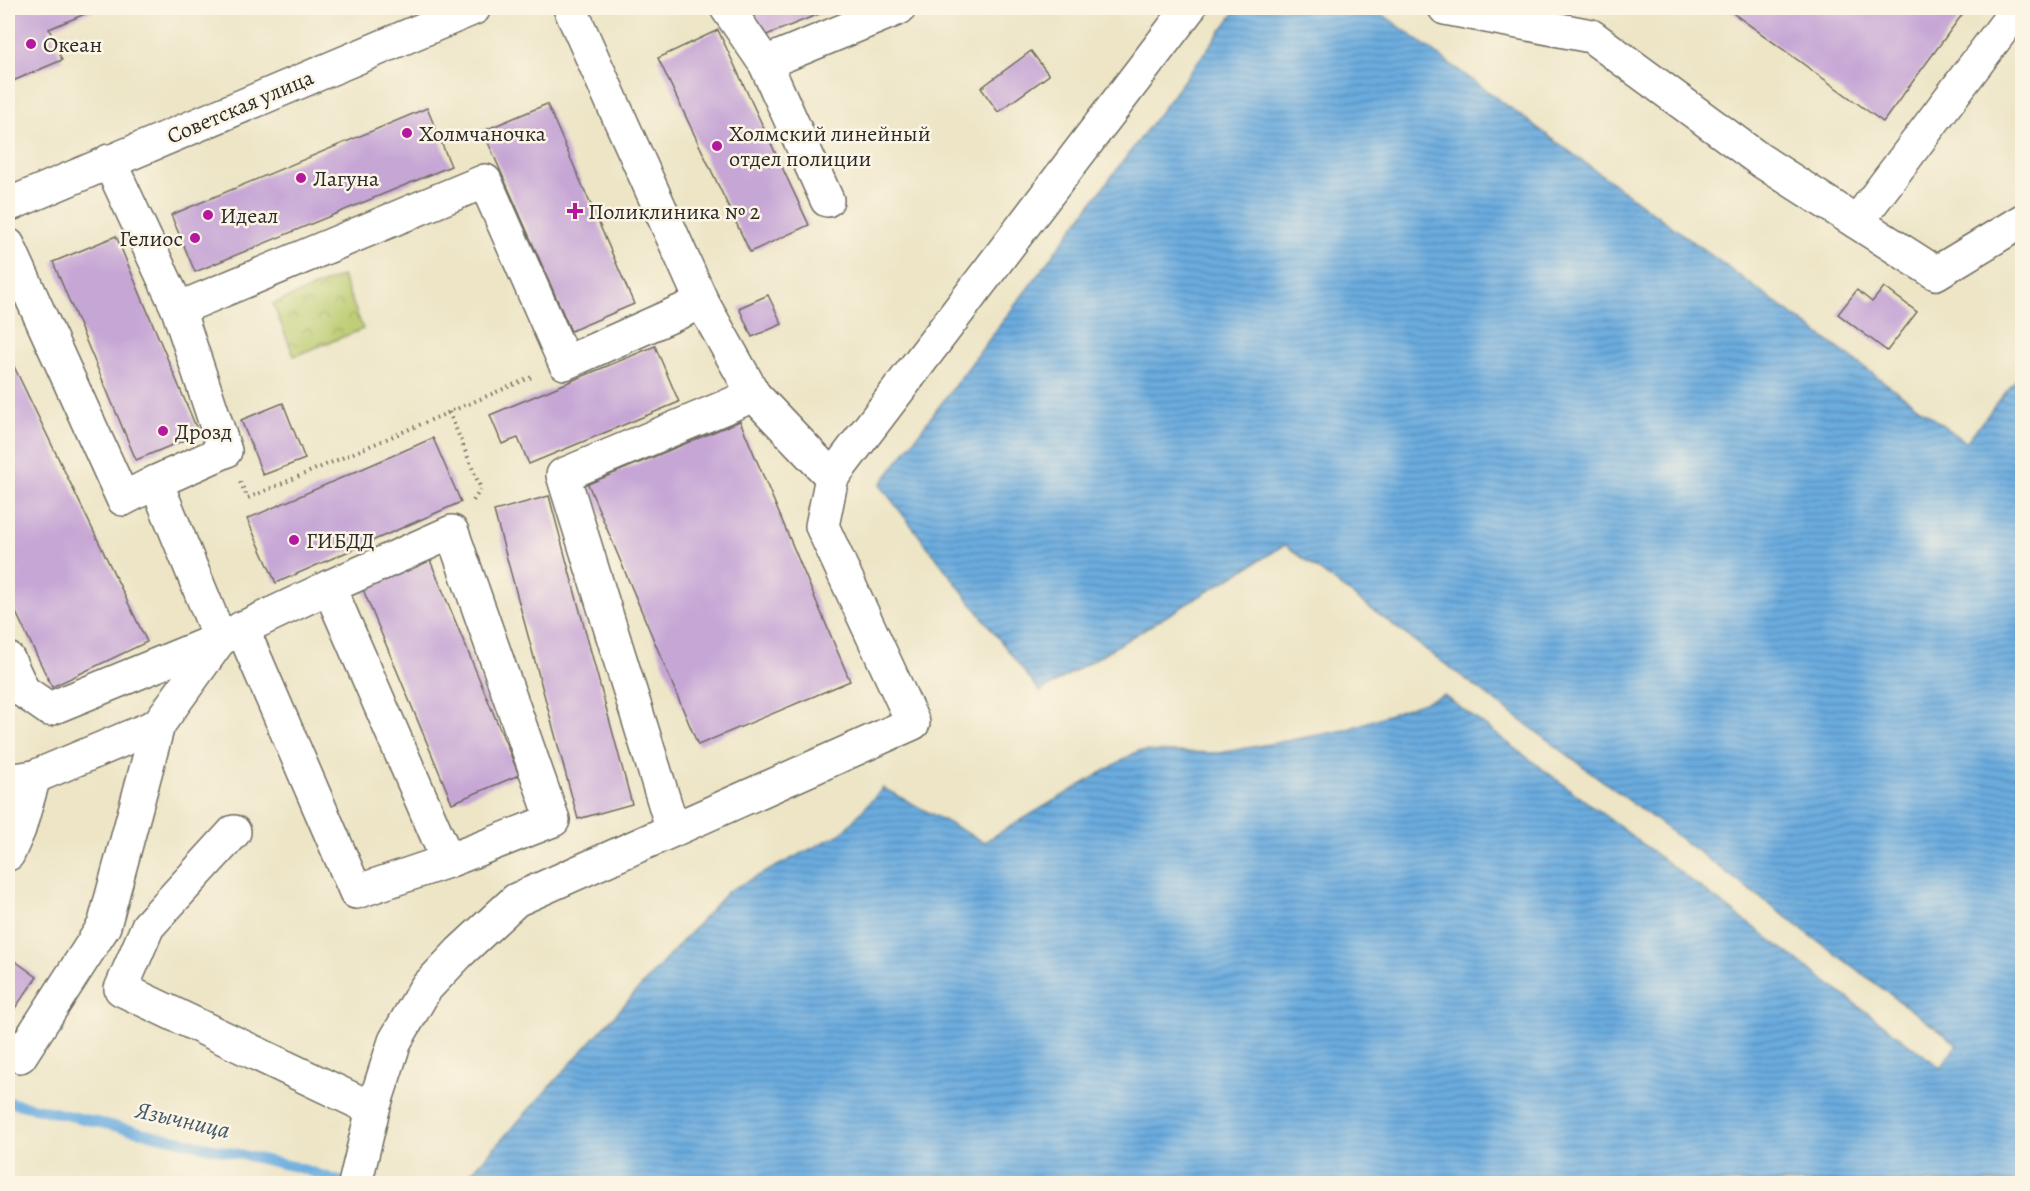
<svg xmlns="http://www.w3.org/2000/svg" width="2030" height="1191" font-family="Alegreya,serif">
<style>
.park{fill:url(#park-crowns);stroke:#727a4c;stroke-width:1.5}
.water{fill:url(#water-rules);stroke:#4b6c85;stroke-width:1.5}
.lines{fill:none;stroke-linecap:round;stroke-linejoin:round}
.stream{stroke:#6bacdf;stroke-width:10}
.building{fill:#c6a6d5}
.minor-casing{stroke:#6f6c61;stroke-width:36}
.major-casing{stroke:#6f6c61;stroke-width:36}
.path{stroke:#6f6c61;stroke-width:4;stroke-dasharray:1.5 4.5;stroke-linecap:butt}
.minor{stroke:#fff;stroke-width:33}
.major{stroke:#fff;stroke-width:33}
.poi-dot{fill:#b5179e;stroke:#fcf5e5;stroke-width:2}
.labels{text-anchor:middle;stroke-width:5;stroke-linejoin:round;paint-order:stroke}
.poi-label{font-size:22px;fill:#2b2b2b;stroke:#fcf5e5;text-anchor:start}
.street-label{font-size:22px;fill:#2b2b2b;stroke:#fcf5e5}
.water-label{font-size:24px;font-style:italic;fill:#41586a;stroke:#fcf5e5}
</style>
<defs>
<pattern id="park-crowns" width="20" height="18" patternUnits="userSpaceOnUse" patternTransform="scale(1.5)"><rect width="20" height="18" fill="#baca6d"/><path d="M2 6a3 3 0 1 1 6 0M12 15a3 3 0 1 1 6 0" fill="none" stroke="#97a45a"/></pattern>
<pattern id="water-rules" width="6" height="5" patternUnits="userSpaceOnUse" patternTransform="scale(1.5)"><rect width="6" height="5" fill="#6bacdf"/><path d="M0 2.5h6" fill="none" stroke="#588cb5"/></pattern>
</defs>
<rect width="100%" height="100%" fill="#fcf5e5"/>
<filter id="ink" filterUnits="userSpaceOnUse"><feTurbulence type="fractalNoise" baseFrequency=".0167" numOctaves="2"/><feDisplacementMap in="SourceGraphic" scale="12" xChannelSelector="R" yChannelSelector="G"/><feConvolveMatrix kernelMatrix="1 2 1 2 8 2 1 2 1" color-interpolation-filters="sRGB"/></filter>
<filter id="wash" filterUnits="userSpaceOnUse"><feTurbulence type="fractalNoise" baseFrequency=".008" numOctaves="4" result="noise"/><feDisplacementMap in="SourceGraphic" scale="24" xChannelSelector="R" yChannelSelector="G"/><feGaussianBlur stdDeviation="1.35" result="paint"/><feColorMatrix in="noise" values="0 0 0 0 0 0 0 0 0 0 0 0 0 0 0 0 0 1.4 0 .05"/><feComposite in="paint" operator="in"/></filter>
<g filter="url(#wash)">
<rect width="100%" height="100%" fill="#ede5c6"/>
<path class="park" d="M342 276 363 329 294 356 273 304Z"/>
<path class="water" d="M1238 8H1374L1966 442 2022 372V1183H462L728 891 842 833 883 788 984 842 1138 751 1220 753 1345 730 1444 695 1941 1068 1957 1044 1285 545 1040 692 880 485Z"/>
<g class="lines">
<path class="stream" d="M8 1102 296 1167 349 1184"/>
</g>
<g id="blocks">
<g class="building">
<path d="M8 8H99L49 29 62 60 8 83Z"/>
<path d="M747 8H834L759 38Z"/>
<path d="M1726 8H1967L1883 122Z"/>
<path d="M718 30 809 225 750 252 658 58Z"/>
<path d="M1031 51 1049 75 998 112 981 88Z"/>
<path d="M547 104 634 304 571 331 483 131Z"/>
<path d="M427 108 451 166 195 272 171 215Z"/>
<path d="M116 236 199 434 136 460 53 262Z"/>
<path d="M1884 287 1917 312 1887 351 1838 314 1857 290 1872 302Z"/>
<path d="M768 295 782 324 752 337 739 308Z"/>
<path d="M655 346 679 402 529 464 518 438 502 444 490 415Z"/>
<path d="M8 354 147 642 52 687 8 596Z"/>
<path d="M283 403 305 459 263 475 241 420Z"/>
<path d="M740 421 850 681 698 745 588 484Z"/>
<path d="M433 438 461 502 276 583 247 519Z"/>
<path d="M549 496 632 804 578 819 494 511Z"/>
<path d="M430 560 519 775 452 803 362 587Z"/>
<path d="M8 956 37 977 8 1018Z"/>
</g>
</g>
</g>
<g filter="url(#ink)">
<use href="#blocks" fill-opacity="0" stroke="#6f6c61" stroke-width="1.5"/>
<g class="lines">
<g class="minor-casing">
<g id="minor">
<path d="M570 8 702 302 754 395 832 477"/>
<path d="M727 8 765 63 827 200"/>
<path d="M1445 8 1591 36 1760 160 1936 273 2022 221"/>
<path d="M765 63 899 8"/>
<path d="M109 161 178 309 485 181 565 363 702 302"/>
<path d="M1857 222 2018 8"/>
<path d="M8 245 123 499 156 482 220 639 329 587 448 861"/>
<path d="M156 482 225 451 178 309"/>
<path d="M242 628 356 892 448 861 553 820 452 532 329 587"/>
<path d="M8 659 23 691 49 709 220 639"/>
<path d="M8 781 34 777 158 725"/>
<path d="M673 830 563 475 754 395"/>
<path d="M234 832 148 926 121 989 373 1109"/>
<path d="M8 854 19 829 34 777"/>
<path d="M20 1056 104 926 158 725 220 639"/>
<path d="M355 1184 373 1109 395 1041 425 989 460 952 516 900 913 723 822 526 832 477 1189 8"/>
</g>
</g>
<g class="major-casing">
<path id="major" d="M8 205 474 8"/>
</g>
<g class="path">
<path d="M449 412 481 489 471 504"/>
<path d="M240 482 248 498 534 376"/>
</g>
<use href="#minor" class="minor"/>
<use href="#major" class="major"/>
</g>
</g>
<g class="poi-dot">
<circle cx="31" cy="44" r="6"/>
<circle cx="407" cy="133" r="6"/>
<circle cx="717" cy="146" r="6"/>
<circle cx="301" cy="178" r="6"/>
<path d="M572 202h6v6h6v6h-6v6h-6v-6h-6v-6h6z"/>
<circle cx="208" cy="215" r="6"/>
<circle cx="195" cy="238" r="6"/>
<circle cx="163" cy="431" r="6"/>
<circle cx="294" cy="540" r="6"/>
</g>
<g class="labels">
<g class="poi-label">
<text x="43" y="52">Океан</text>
<text x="419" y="141">Холмчаночка</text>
<text x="729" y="141">Холмский линейный<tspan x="729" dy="25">отдел полиции</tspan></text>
<text x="313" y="186">Лагуна</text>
<text x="588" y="219">Поликлиника № 2</text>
<text x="220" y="223">Идеал</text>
<text x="183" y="246" text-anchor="end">Гелиос</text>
<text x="175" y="439">Дрозд</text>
<text x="306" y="548">ГИБДД</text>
</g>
<g class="street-label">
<text transform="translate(240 106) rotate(-23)" y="8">Советская улица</text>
</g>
<g class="water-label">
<text transform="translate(183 1120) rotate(13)" y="8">Язычница</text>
</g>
</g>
<rect width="2030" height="1191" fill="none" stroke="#fcf5e5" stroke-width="30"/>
</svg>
